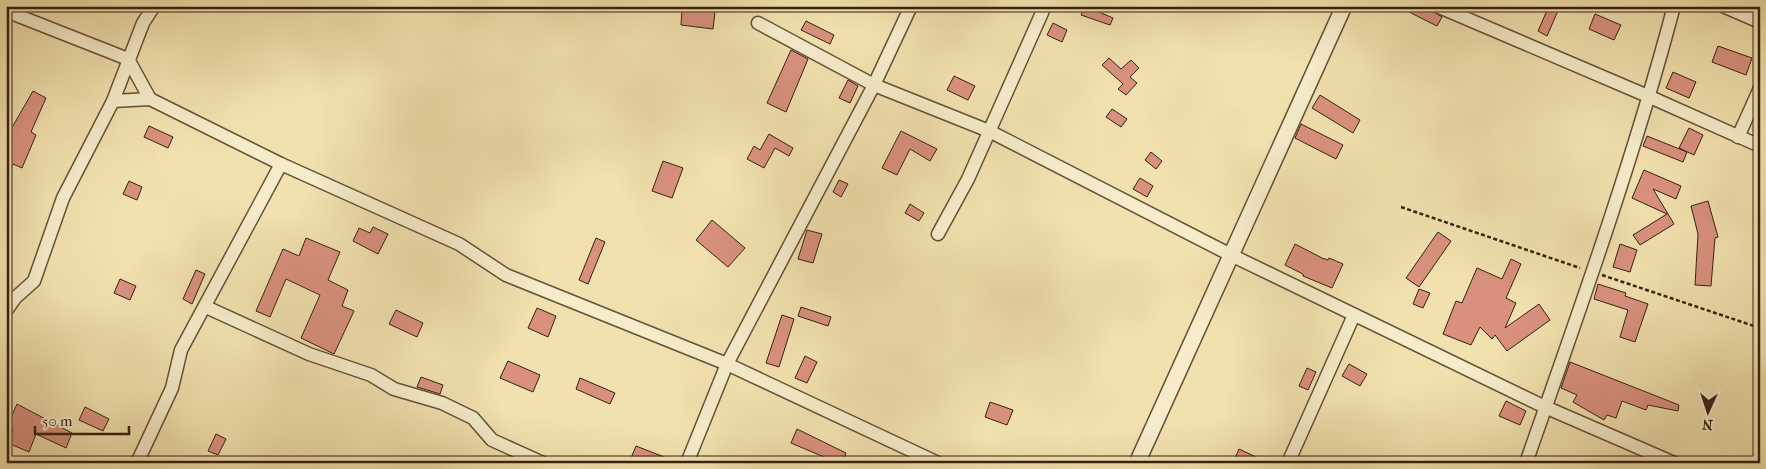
<svg xmlns="http://www.w3.org/2000/svg" width="1766" height="469" font-family="'IM FELL French Canon',serif">
<style>
.building{fill:#d9917e;stroke:#372011}
.lines{fill:none;stroke-linecap:round;stroke-linejoin:round}
.minor-casing{stroke:#665038;stroke-width:15}
.tertiary-casing{stroke:#665038;stroke-width:18}
.path{stroke:#372011;stroke-width:2.5;stroke-dasharray:4 2.5;stroke-linecap:butt}
.minor{stroke:#f6ecca;stroke-width:12}
.tertiary{stroke:#f6ecca;stroke-width:15}
</style>
<rect width="100%" height="100%" fill="#f1e1ae"/>
<filter id="stains"><feTurbulence type="fractalNoise" baseFrequency=".004" numOctaves="4"/><feColorMatrix values="0 0 0 0 .2 0 0 0 0 .09 0 0 0 0 .02 0 0 0 .5 -.17"/></filter>
<radialGradient id="worn" r=".72"><stop offset=".6" stop-color="#630" stop-opacity="0"/><stop offset="1" stop-color="#630" stop-opacity=".3"/></radialGradient>
<g class="building">
<path d="M1085 6 1113 18 1110 25 1081 15Z"/>
<path d="M1397 6H1424L1442 17 1437 26Z"/>
<path d="M1549 6H1560L1547 36 1538 31Z"/>
<path d="M682 9 715 12 713 29 681 25Z"/>
<path d="M1595 14 1621 25 1614 40 1589 29Z"/>
<path d="M806 21 834 35 830 44 801 30Z"/>
<path d="M1053 23 1067 30 1062 42 1047 35Z"/>
<path d="M1718 46 1752 58 1746 75 1712 62Z"/>
<path d="M791 50 808 59 786 112 767 103Z"/>
<path d="M1109 58 1121 69 1131 60 1139 68 1130 77 1137 83 1126 95 1118 89 1123 84 1102 65Z"/>
<path d="M1673 72 1696 82 1689 98 1666 88Z"/>
<path d="M954 76 975 86 968 100 947 90Z"/>
<path d="M848 80 858 86 850 103 839 98Z"/>
<path d="M33 91 46 98 31 132 36 135 22 168 13 164 6 181V138Z"/>
<path d="M1320 95 1360 120 1353 133 1312 108Z"/>
<path d="M1112 109 1127 119 1121 127 1106 117Z"/>
<path d="M1301 124 1343 145 1336 159 1295 138Z"/>
<path d="M149 126 173 137 168 148 144 137Z"/>
<path d="M1689 128 1703 135 1694 155 1679 148Z"/>
<path d="M901 131 937 149 930 161 910 149 897 175 882 168Z"/>
<path d="M769 134 793 148 789 156 775 148 764 168 747 159 754 146 760 150Z"/>
<path d="M1647 136 1687 152 1683 162 1643 146Z"/>
<path d="M1151 152 1162 161 1156 169 1145 160Z"/>
<path d="M663 161 683 168 672 198 652 191Z"/>
<path d="M1644 170 1681 186 1676 199 1653 189 1674 224 1640 245 1633 235 1667 214 1632 198Z"/>
<path d="M1140 178 1153 186 1147 197 1133 189Z"/>
<path d="M839 180 848 184 841 197 833 192Z"/>
<path d="M129 181 142 187 137 200 123 194Z"/>
<path d="M1708 201 1718 237 1715 238 1711 286 1695 285 1698 234 1691 206Z"/>
<path d="M910 204 924 213 919 221 905 213Z"/>
<path d="M712 220 745 248 728 267 696 240Z"/>
<path d="M373 227 388 234 378 254 353 241 359 228 370 233Z"/>
<path d="M807 230 822 234 813 263 798 259Z"/>
<path d="M1438 232 1451 241 1419 287 1406 278Z"/>
<path d="M306 238 340 252 328 280 348 290 342 306 354 311 334 354 301 338 320 295 286 279 270 317 256 311 283 249 299 256Z"/>
<path d="M596 238 605 242 588 284 579 280Z"/>
<path d="M1295 244 1322 258 1328 260 1329 258 1343 264 1332 288 1303 276V274L1285 265Z"/>
<path d="M1620 244 1637 250 1630 272 1613 267Z"/>
<path d="M1511 259 1521 264 1506 298 1516 303 1505 328 1539 304 1550 320 1507 351 1495 335 1492 339 1480 327 1471 345 1443 334 1456 301 1462 303 1477 268 1502 279Z"/>
<path d="M196 270 205 274 192 304 183 299Z"/>
<path d="M120 279 136 286 130 300 114 293Z"/>
<path d="M1598 284 1626 293 1625 296 1648 304 1635 342 1620 337 1628 310 1594 299Z"/>
<path d="M1419 289 1430 293 1423 308 1413 304Z"/>
<path d="M801 307 831 317 828 326 798 316Z"/>
<path d="M537 308 556 316 548 337 528 328Z"/>
<path d="M396 310 423 323 417 337 389 324Z"/>
<path d="M782 315 794 319 779 367 766 363Z"/>
<path d="M805 356 817 362 807 383 795 378Z"/>
<path d="M508 361 540 375 533 392 500 378Z"/>
<path d="M1570 362 1679 405 1678 411 1648 405 1646 410 1622 401 1616 418 1607 415 1604 420 1573 402 1577 395 1561 388Z"/>
<path d="M1349 364 1367 374 1360 386 1342 376Z"/>
<path d="M1307 368 1316 372 1308 390 1299 386Z"/>
<path d="M421 377 443 385 440 394 417 387Z"/>
<path d="M580 378 615 393 610 404 576 389Z"/>
<path d="M1506 401 1526 411 1520 425 1499 416Z"/>
<path d="M990 402 1013 410 1007 425 985 417Z"/>
<path d="M17 404 72 433 66 448 36 434 29 452 8 443 13 429 7 426Z"/>
<path d="M85 407 109 419 103 431 79 420Z"/>
<path d="M797 429 846 453 842 463H821L824 457 791 443Z"/>
<path d="M216 434 226 439 218 455 208 451Z"/>
<path d="M636 446 677 462 676 463H629Z"/>
<path d="M1239 449 1269 463H1233Z"/>
</g>
<g class="lines">
<g class="minor-casing">
<g id="minor">
<path d="M1437 6 1650 97 1760 146"/>
<path d="M1723 6 1760 22"/>
<path d="M6 11 128 59 150 99"/>
<path d="M758 23 874 85 989 131 1231 255 1545 407 1674 463"/>
<path d="M113 101 150 99 281 164 459 244 506 275 727 364 938 463"/>
<path d="M1738 137 1760 88"/>
<path d="M938 234 968 179 1045 6"/>
<path d="M206 307 309 354 371 375 394 389 442 403 473 418 492 440 543 463"/>
<path d="M6 311 15 298 34 281 63 198 113 101 143 23 154 6"/>
<path d="M137 463 172 388 181 350 281 164"/>
<path d="M687 463 727 364 874 85 911 6"/>
<path d="M1288 463 1354 315"/>
<path d="M1526 463C1579 312 1633 161 1674 6"/>
</g>
</g>
<g class="tertiary-casing">
<path id="tertiary" d="M1137 463 1344 6"/>
</g>
<g class="path">
<path d="M1401 207 1580 268"/>
<path d="M1602 275 1760 328"/>
</g>
<use href="#minor" class="minor"/>
<use href="#tertiary" class="tertiary"/>
</g>
<rect width="1766" height="469" fill="none" stroke="#f1e1ae" stroke-width="25"/>
<rect x="8" y="8" width="1751" height="454" fill="none" stroke="#372011" stroke-width="2.5"/>
<rect x="12" y="12" width="1741" height="444" fill="none" stroke="#372011"/>
<g transform="translate(1708 412) rotate(183)" stroke="#f6ecca" stroke-width="4" paint-order="stroke">
<path d="M0-4L9 19L0 12L-9 19Z" fill="#372011"/>
<text y="-8" font-size="14" font-weight="bold" text-anchor="middle" fill="#372011">N</text>
</g>
<path d="M35 426v8h94v-8" fill="none" stroke="#372011" stroke-width="2.5"/>
<text x="42" y="426" font-size="15" fill="#372011" stroke="#f6ecca" stroke-width="4" paint-order="stroke">50 m</text>
<rect width="100%" height="100%" filter="url(#stains)"/>
<rect width="100%" height="100%" fill="url(#worn)"/>
</svg>
